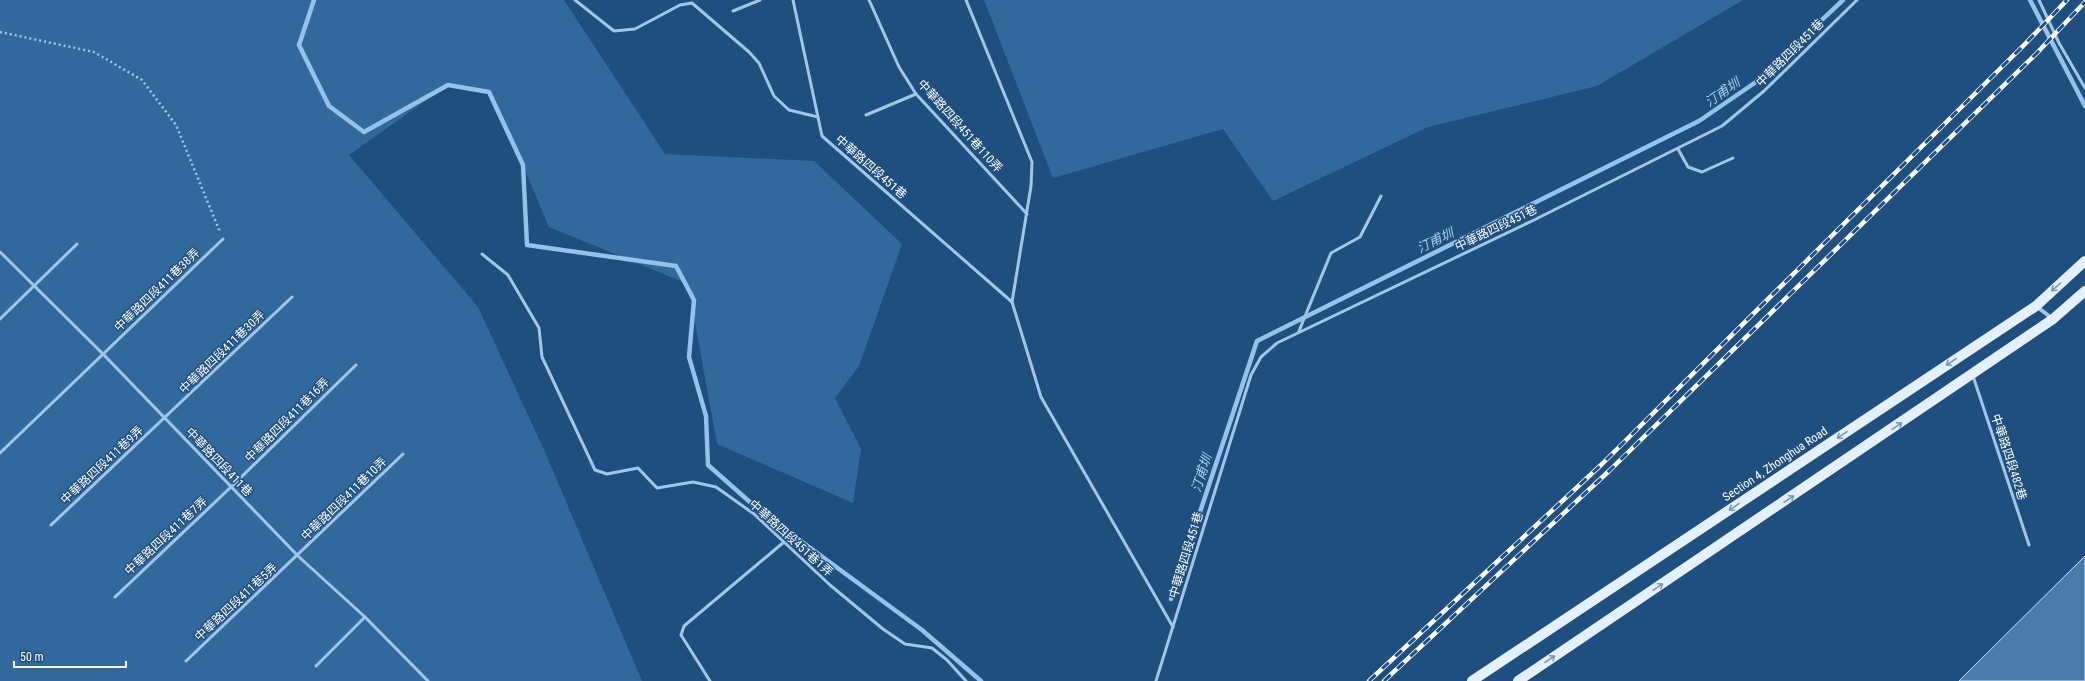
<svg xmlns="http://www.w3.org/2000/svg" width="2085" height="681" font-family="'Roboto Condensed','Noto Sans TC',sans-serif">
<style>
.green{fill:#31699d}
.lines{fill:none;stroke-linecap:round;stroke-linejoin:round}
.stream{stroke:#95c2ea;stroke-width:4.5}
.building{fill:#4a7baa;stroke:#c5dff6}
.path{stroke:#a2c6e8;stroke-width:2.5;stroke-dasharray:2 3;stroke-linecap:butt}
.lane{stroke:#a2c6e8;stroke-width:3}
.street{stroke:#a2c6e8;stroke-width:4}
.primary{stroke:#e4f0fe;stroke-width:10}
.rail-casing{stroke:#fff;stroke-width:4.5}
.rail{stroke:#1e4f7e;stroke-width:3;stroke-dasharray:9;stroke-linecap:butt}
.oneway{stroke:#7797b8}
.labels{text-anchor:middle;stroke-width:3;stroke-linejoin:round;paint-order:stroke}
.street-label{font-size:12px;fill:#fff;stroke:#1e4f7e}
.water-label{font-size:13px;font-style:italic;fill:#add0f0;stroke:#1e4f7e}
</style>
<rect width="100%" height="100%" fill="#1e4f7e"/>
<g class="green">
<path d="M0 0H564L665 154 814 161 902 244 859 366 835 398 861 449 853 503 717 444 688 284 549 227 492 93 448 85 349 155 478 307 545 452 642 681H0Z"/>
<path d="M984 0H1743L1597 86 1428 127 1273 201 1223 129 1053 178Z"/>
</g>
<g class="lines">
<g class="stream">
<path d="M314 0 299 45 329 106 364 132 448 85 489 92 523 165 527 245 676 266 694 300 689 357 706 416 708 465 760 511 922 630 981 681"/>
<path d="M2030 0 2085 106"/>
<path d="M1171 599 1257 341 1699 121 1756 82 1843 0"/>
</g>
</g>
<path class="building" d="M2085 556V681H1959Z"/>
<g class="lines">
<path class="path" d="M0 32 94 52 142 80 176 125 220 232"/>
<g class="lane">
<path d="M575 0 614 31 635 29 680 5 692 3 749 52 759 63 774 96 789 110 818 117"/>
<path d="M793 0 822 136 1012 302 1041 397 1173 627"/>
<path d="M869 0 899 67 916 94 1027 214"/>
<path d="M966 0 1032 162 1031 186 1012 302"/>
<path d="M2039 0 2059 43 2085 88"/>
<path d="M733 11 760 0"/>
<path d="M866 115 916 94"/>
<path d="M1678 149 1688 167 1702 172 1733 158"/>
<path d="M0 252 103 354 298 556 365 617 428 681"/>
<path d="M482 254 508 275 539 328 542 357 595 470 607 474 638 468 657 488 693 482 716 487 754 514 830 585 883 629 905 644 932 648 947 660 966 681"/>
<path d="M0 319 77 244"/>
<path d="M1299 331 1331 253 1360 237 1381 196"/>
<path d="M1973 376 2029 545"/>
<path d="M0 453 223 239"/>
<path d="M51 525 292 297"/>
<path d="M115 597 231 487 356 365"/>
<path d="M186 661 403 454"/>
<path d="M316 666 365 617"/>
<path d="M710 681 681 635 684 626 784 542"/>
<path d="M1156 681 1251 375 1261 357 1277 343 1534 220 1722 126 1764 91 1857 0"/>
</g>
<path class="street" d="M2036 306 2053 319"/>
<g class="primary">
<path d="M1472 681 2036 306 2085 261"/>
<path d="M1518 681 2053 319 2085 291"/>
</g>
<g class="rail-casing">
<g id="rail">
<path d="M1369 681 1601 465 2026 43 2067 0"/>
<path d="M1384 681 1609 471 2037 53 2085 2"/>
</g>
</g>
<use href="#rail" class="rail"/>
</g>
<defs><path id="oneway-shaft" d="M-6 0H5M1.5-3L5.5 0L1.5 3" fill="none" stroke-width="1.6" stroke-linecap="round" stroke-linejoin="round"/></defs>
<g class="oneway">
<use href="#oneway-shaft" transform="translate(2056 287) rotate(138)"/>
<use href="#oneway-shaft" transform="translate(1951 362) rotate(146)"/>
<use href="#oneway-shaft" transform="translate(1897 426) rotate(-34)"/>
<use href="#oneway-shaft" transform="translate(1842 435) rotate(146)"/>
<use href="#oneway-shaft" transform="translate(1789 499) rotate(-34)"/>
<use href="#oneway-shaft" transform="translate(1734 507) rotate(146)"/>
<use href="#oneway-shaft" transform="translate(1658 587) rotate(-34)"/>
<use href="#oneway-shaft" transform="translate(1550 659) rotate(-34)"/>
</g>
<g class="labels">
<g class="street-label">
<text transform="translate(1790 53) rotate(-45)" y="4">中華路四段451巷</text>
<text transform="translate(960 126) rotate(48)" y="4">中華路四段451巷110弄</text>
<text transform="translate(871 167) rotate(41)" y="4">中華路四段451巷</text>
<text transform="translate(1496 228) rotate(-26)" y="4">中華路四段451巷</text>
<text transform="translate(157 290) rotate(-44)" y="4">中華路四段411巷38弄</text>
<text transform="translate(222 352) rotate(-44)" y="4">中華路四段411巷30弄</text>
<text transform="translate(287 420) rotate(-45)" y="4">中華路四段411巷16弄</text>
<text transform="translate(2009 457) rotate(72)" y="4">中華路四段482巷</text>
<text transform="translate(219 462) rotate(46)" y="4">中華路四段411巷</text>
<text transform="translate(1775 464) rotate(-34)" y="4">Section 4, Zhonghua Road</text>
<text transform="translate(102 465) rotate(-43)" y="4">中華路四段411巷9弄</text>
<text transform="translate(344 499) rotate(-44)" y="4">中華路四段411巷10弄</text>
<text transform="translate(166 536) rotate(-43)" y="4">中華路四段411巷7弄</text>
<text transform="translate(791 538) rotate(42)" y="4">中華路四段451巷1弄</text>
<text transform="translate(1186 555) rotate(-73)" y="4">中華路四段451巷</text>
<text transform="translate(236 602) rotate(-43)" y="4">中華路四段411巷5弄</text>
</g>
<g class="water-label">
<text transform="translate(1722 92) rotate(-35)" y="5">汀甫圳</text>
<text transform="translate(1435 240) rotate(-26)" y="5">汀甫圳</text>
<text transform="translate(1201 473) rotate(-72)" y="5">汀甫圳</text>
</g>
</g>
<path d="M14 661v6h112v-6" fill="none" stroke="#ffffff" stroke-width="2"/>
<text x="20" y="661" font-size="12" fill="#ffffff" stroke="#1e4f7e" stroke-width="3" paint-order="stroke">50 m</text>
</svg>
